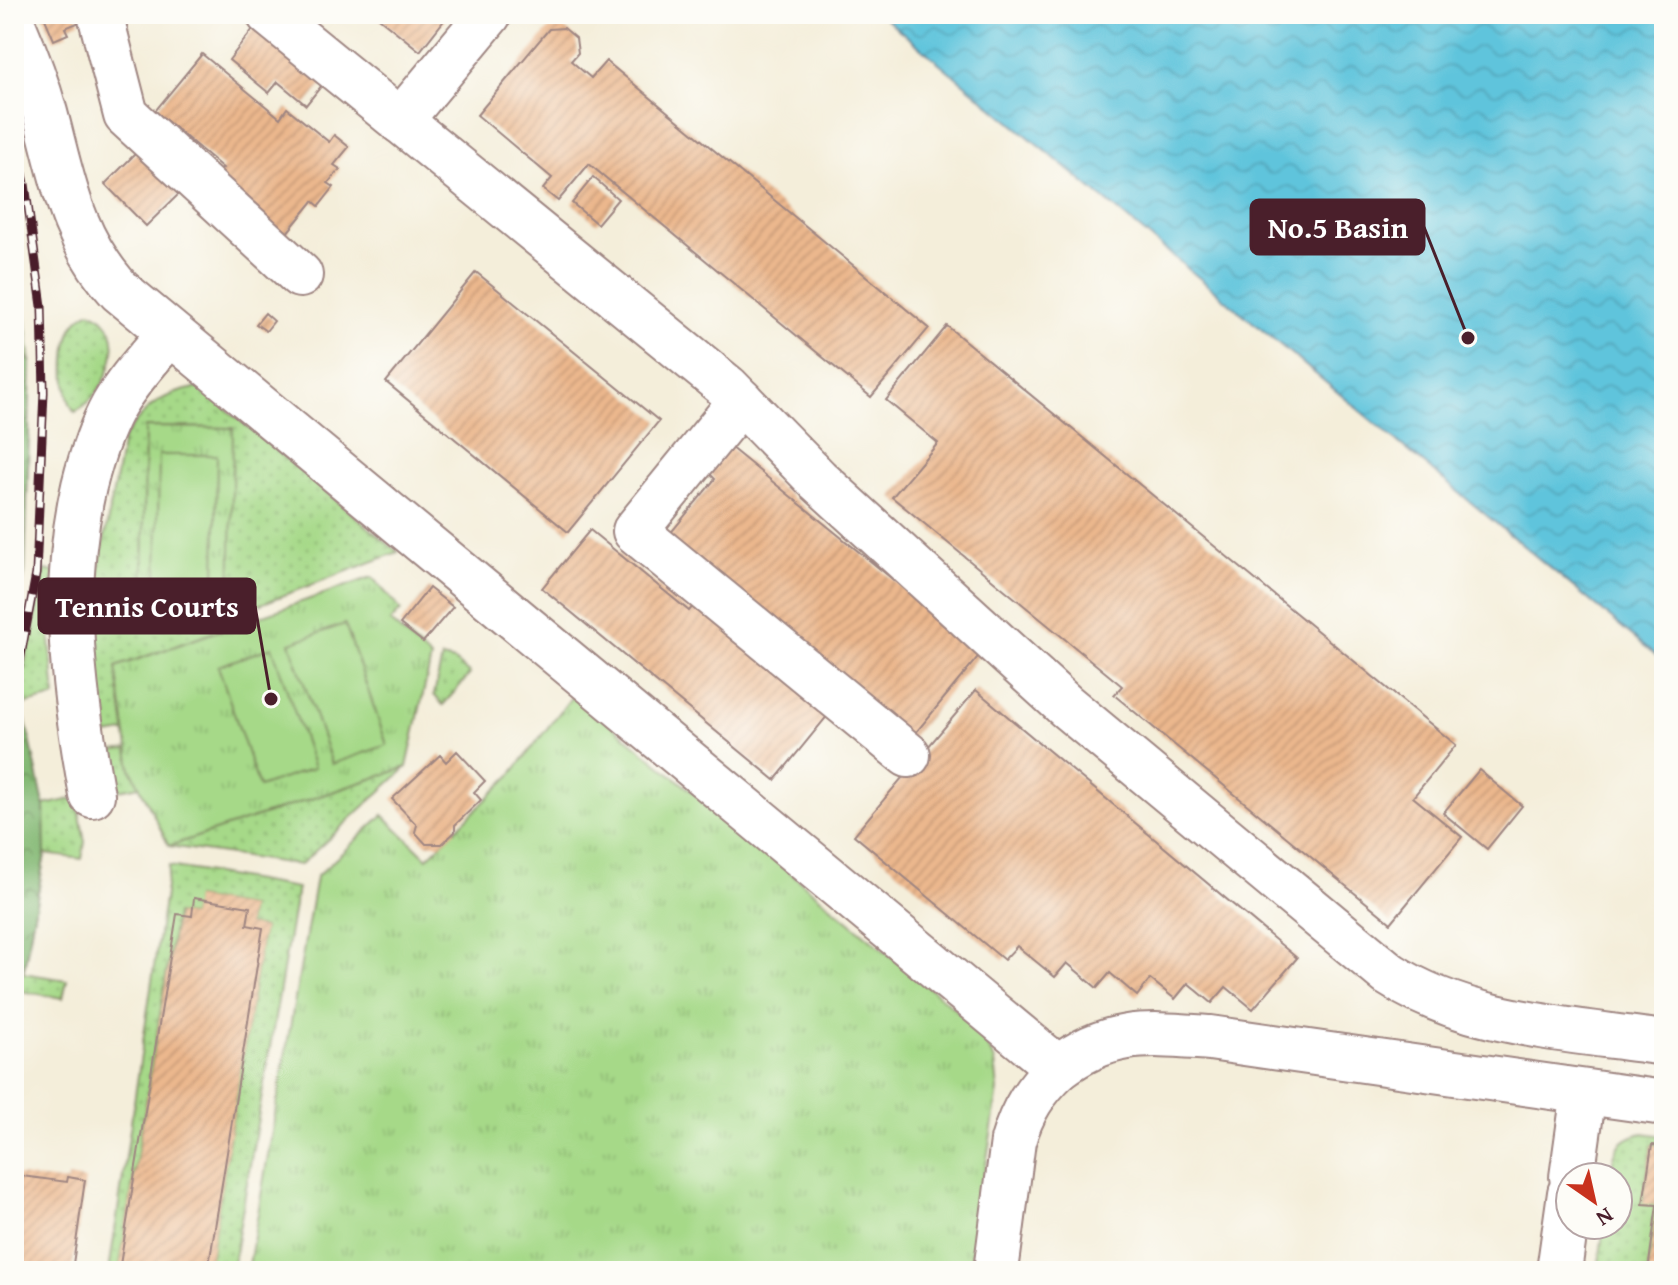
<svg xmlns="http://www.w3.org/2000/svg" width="1678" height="1285" font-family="'Gentium Book Plus',serif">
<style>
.grass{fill:url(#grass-dots);stroke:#787c5a;stroke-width:2}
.forest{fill:url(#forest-crowns);stroke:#676c50;stroke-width:2}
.park{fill:url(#park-tufts);stroke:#787c5a;stroke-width:2}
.pitch{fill:#a6d988;stroke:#787c5a;stroke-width:2}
.water{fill:url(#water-waves);stroke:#547284;stroke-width:2}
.building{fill:url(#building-hatch)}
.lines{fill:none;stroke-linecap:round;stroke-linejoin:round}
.minor-casing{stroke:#9f8682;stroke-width:48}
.minor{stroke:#fff;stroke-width:44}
.rail-casing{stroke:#4a1f2b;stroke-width:9}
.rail{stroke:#fdfcf7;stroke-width:6;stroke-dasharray:18;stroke-linecap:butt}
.leader{fill:none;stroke:#4a1f2b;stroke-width:3}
.callout-dot{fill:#4a1f2b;stroke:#fdfcf7;stroke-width:3}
.callout{fill:#4a1f2b;stroke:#4a1f2b;stroke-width:3}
.callout-label{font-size:30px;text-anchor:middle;font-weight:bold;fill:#fff}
</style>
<defs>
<pattern id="grass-dots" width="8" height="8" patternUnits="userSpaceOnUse" patternTransform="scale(2)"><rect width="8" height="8" fill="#a6d988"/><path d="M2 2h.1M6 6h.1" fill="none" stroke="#90ba76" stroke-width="1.8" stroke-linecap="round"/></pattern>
<pattern id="forest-crowns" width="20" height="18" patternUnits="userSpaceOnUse" patternTransform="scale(2)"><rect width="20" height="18" fill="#84b974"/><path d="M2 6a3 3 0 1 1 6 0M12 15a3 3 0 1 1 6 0" fill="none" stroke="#6e965f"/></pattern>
<pattern id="park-tufts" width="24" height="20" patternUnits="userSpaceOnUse" patternTransform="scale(2)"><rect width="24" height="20" fill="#a6d988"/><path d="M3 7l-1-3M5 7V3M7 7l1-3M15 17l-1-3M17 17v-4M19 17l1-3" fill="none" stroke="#90ba76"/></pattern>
<pattern id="water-waves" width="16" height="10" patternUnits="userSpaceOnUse" patternTransform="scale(2)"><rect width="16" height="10" fill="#5fc4dc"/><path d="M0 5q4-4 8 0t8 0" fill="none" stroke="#54a8bd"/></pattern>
<pattern id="building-hatch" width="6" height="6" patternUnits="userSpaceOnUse" patternTransform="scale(2)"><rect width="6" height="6" fill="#ebb78d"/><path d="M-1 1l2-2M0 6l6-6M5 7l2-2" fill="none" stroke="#cb9d7a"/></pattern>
</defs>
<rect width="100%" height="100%" fill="#fdfcf7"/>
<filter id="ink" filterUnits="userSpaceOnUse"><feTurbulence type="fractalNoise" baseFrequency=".0125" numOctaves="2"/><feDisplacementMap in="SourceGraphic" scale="16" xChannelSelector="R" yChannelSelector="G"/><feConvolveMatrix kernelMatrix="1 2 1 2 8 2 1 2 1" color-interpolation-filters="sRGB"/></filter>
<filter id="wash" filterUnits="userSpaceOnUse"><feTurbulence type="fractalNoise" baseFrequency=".006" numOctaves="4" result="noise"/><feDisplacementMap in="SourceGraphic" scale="32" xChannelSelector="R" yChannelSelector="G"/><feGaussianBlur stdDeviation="1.8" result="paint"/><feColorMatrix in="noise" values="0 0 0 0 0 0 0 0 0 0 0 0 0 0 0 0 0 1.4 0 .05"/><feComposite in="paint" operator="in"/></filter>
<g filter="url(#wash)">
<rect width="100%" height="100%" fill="#f4eeda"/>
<g class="grass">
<path d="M19 257 31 363 18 344 14 343V258Z"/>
<path d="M90 311C135 328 107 396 75 412 62 397 64 347 72 329 76 320 82 316 90 311Z"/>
<path d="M200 387 398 552 253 607H230L232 428 145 427 143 616 230 617 229 627 116 667 126 732 100 736 87 631 123 439C145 407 160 394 200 387Z"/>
<path d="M45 570 54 572 50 640 55 697 22 705 44 805 77 798 85 842 82 859 45 854 23 973 67 980 63 998 14 990V715Z"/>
<path d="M442 658 454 661 470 674 443 705 434 695Z"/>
<path d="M128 749 131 769 140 786 108 792 103 752Z"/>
<path d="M407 767 300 865 169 846Z"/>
<path d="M169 866 297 888 232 1271H208L263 928 247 925 250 907 195 898 192 916 176 914 119 1271H109Z"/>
<path d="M1644 1133 1664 1136V1146L1652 1145 1643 1203 1657 1205 1648 1271H1598L1604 1225H1618V1177H1610C1613 1153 1617 1137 1644 1133Z"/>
</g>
<g class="forest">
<path d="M14 343 17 344 31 363 25 573 14 620Z"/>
<path d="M14 717 28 730 44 805 45 854 24 969 14 962Z"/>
</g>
<g class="park">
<path d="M145 427 233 428 230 617 143 616Z"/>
<path d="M372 577 401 610 390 622 431 658 407 767 169 846 131 769 116 667Z"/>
<path d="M574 694 978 1028 995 1061 998 1090 969 1271H248L316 877 383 815 427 858 510 776Z"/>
</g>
<g class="pitch">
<path d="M159 455H217L215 583H157Z"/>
<path d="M345 624 387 745 332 764 290 643Z"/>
<path d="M272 647 314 768 259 787 218 666Z"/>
</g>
<path class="water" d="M880 14H1664V662Z"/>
<g id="blocks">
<g class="building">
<path d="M43 14H77L80 22 65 28 68 34 54 40Z"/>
<path d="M374 14H449L420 51Z"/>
<path d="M257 24 327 79 306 105 278 82 269 93 229 60Z"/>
<path d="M564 28 576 38 578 53 571 61 591 78 606 61 929 328 871 397 589 164 558 201 543 189 552 178 477 115 549 29Z"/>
<path d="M202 54 280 118 287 108 329 142 334 135 349 147 334 165 340 169 328 183 334 187 319 206 313 201 282 239 212 181 223 168 155 111Z"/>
<path d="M141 148 182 191 146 226 105 184Z"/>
<path d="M593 177 618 199 597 224 572 203Z"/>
<path d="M14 238 19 257 14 258Z"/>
<path d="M476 272 659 421 568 532 386 382Z"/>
<path d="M265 313 274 321 266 331 256 324Z"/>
<path d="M947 326 1456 745 1413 797 1462 837 1391 923 1114 695 1122 686 892 497 938 443 886 400Z"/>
<path d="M730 447 982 652 909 741 664 541 715 479 709 473Z"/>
<path d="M590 530 689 611 699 599 833 709 775 780 542 588Z"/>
<path d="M429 588 453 607 423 642 400 624Z"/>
<path d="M976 690 1297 958 1253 1009 1226 987 1212 1003 1188 983 1175 999 1150 979 1137 996 1110 973 1097 988 1067 963 1055 977 1017 946 1004 960 854 835Z"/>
<path d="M457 751 485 781 474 792 481 800 455 825V832L442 844H426L415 832 417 825 392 799 440 755 446 762Z"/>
<path d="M1479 770 1522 806 1487 849 1443 813Z"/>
<path d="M194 898 250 907 247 925 263 928 208 1271H119L177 914 192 916Z"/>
<path d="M1652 1145 1664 1146V1271H1648L1657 1205 1643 1204Z"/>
<path d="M14 1175 67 1182 68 1177 85 1180 72 1271H45L14 1266Z"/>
</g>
</g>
</g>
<g filter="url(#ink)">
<use href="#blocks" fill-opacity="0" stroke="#9f8682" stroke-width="2"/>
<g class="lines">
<g class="minor-casing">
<g id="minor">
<path d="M100 14 126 115 300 275"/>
<path d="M269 14 727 387 818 480 1066 706 1389 974C1469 1026 1572 1029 1664 1043"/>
<path d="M14 27C26 55 37 84 45 113 63 180 71 238 120 291L1058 1068C1110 1028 1150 1034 1210 1038L1664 1103"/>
<path d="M400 121 489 14"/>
<path d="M741 401 635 531 908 755"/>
<path d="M92 795C73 691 60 590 84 486 91 458 99 431 113 406 128 380 150 357 169 334"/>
<path d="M1572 1177 1584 1092"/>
<path d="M996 1271 1013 1141C1022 1110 1035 1090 1058 1068"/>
<path d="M1559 1271 1570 1193"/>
</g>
</g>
<use href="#minor" class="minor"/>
<g class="rail-casing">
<path id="rail" d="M14 131 25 184 42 306 44 392 36 574 14 693"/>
</g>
<use href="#rail" class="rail"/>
</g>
</g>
<path class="leader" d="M1468 338L1424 227M271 699L255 606"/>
<g class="callout-dot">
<circle cx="1468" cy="338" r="8"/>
<circle cx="271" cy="699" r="8"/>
</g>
<g class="callout">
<rect x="1251" y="200" width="173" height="54" rx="8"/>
<rect x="39" y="579" width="216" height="54" rx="8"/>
</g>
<g class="callout-label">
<text x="1338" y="238">No.5 Basin</text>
<text x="147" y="617">Tennis Courts</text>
</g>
<rect width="1678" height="1285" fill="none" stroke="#fdfcf7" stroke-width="48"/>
<g transform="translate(1594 1201) rotate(146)"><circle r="38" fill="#fdfcf7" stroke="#b5a4a5" stroke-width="2"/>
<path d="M0-6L14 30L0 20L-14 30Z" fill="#c8321e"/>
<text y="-12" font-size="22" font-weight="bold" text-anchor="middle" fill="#4a1f2b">N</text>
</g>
</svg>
